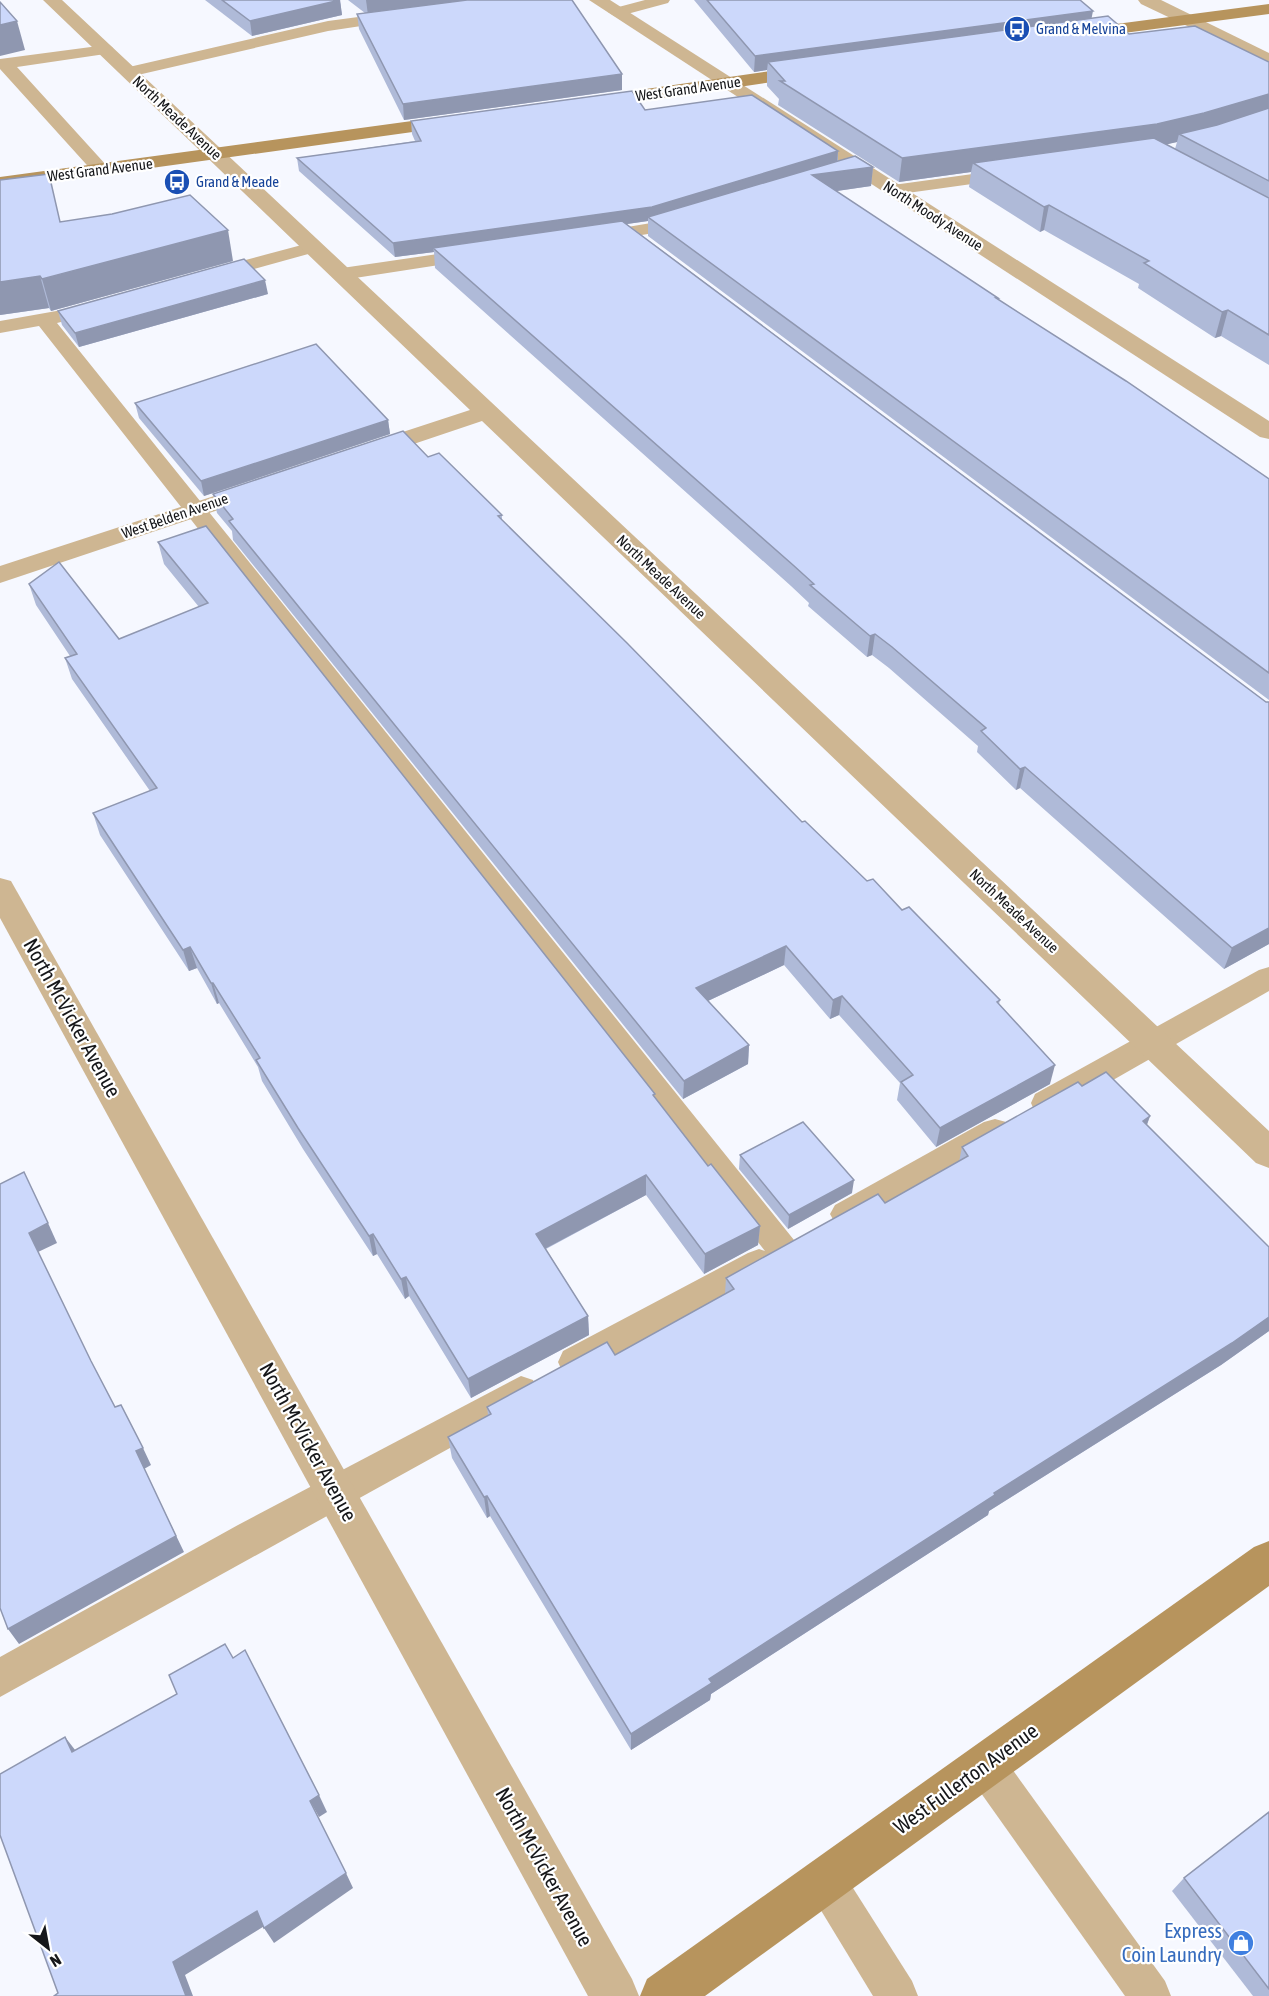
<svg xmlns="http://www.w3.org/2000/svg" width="1269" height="1996" font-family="'Asap Condensed',sans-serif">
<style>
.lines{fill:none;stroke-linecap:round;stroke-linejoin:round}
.lane{fill:#ceb692;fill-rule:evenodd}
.street{fill:#ceb692;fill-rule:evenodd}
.secondary{fill:#b7945d;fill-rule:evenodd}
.wall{fill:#afbad8;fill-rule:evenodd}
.shaded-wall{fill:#8f97b0}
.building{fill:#ccd8fb;stroke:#8f97b0;stroke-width:1.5}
.labels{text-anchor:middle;stroke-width:4.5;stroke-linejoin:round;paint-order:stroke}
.far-transit-label{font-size:15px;fill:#164399;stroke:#fff;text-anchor:start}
.far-street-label{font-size:15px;fill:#16171a;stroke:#fff}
.near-street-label{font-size:21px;fill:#16171a;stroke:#fff}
.near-shop-label{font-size:21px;fill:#366cbe;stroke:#fff;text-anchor:end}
</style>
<rect width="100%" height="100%" fill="#f6f8ff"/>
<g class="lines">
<g class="lane">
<path d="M645 0H670L668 3 616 17 608 12 611 9Z"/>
<path d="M396 12 401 14 404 17 401 20 328 31 129 77 121 72 129 67 328 21Z"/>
<path d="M106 45 112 47 114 50 112 53 17 67 107 166 110 170 107 174H95L0 69V59Z"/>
<path d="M1009 169 1015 170 1018 174 1015 178 893 195 887 194 884 190 887 186 893 185Z"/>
<path d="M685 213 691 214 694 218 691 222 654 233 598 242 592 241 589 237 592 233 651 223Z"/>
<path d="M313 242 319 243 322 247 319 251 211 281 204 279 202 275 204 271Z"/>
<path d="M472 249 478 251 481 255 478 259 342 280 335 278 333 274 335 270 342 268Z"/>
<path d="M62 310 69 312 72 316 69 320 57 323 794 1240 799 1250 794 1260 783 1264 774 1260 775 1263 770 1273 587 1373 575 1377 563 1373 558 1362 563 1351 748 1253 759 1249 765 1251 39 326 0 333V321Z"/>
<path d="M1269 967V991L1057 1112 1046 1115 1035 1112 1031 1103 1035 1094 1259 970Z"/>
<path d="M995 1119 1006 1122 1010 1131 1006 1140 857 1223 846 1227 835 1223 830 1214 835 1205 984 1122Z"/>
<path d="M521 1376 533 1380 538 1391 533 1402 0 1697V1657L238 1525Z"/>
<path d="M985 1746 999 1751 1165 1981 1171 1996H1125L971 1779 966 1765 971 1751Z"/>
<path d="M825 1860 839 1866 912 1981 918 1996H873L811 1894 805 1880 811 1866Z"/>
</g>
<g class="street">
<path d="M43 0H62L1269 1131V1168L1256 1163 482 421 375 457 366 459 357 457 354 452 357 447 470 410Z"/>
<path d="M589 0H610L1269 421V439L1260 437Z"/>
<path d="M1138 0H1161L1269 53V65L1141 4Z"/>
<path d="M257 482 266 484 269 489 266 494 0 583V566Z"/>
<path d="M0 878 11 881 632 1979 639 1996H588L0 918Z"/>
</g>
<g class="secondary">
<path d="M1269 4V14L1078 39 1072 38 1069 34 1072 30 1078 29Z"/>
<path d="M813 65 819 67 822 71 819 75 590 109 583 107 581 103 583 99 590 97Z"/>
<path d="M456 115 463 117 466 121 463 125 0 189V177Z"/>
<path d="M1269 1541V1586L705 1996H640L647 1979 1254 1547Z"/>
</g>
</g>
<g class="wall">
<path d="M205 0H340L342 15 252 36Z"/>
<path d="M348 0H572L622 74V90L404 120 359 29 357 14 365 13Z"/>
<path d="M694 0H1080L1091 19 1129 34 1269 62V365L1221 336 1215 338 1138 288 1139 284 1044 230 1040 232 969 187 971 172 899 182 778 105 779 99 767 86V70L754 72ZM1177 142 1175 149 1166 144Z"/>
<path d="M645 110 838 151V161L873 167 871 186 836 191 998 298V300L1269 479V700L648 236V221L627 224 1266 702H1269V944L1224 969 1020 788 1016 790 977 752 978 746 889 668 872 655 867 657 808 606 809 603 791 586 435 268 434 252 395 257 299 171 297 158 415 141 412 134 411 121Z"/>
<path d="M60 221 233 261 51 311 49 308 0 315Z"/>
<path d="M268 294 79 347 62 325 58 311Z"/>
<path d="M135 403 388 420 390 434 204 496 139 418Z"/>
<path d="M428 457 502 515V520L802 822 867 881 902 910 1000 1000 999 1004 1050 1084 936 1147 897 1100 900 1083 839 1015 830 1019 784 965 708 1001 749 1045 748 1064 683 1099 233 540 232 531 217 513 213 494Z"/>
<path d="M158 542 655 1098 708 1166 760 1226 758 1245 704 1274 646 1195 546 1249 588 1316 589 1335 471 1398 409 1296 405 1299 377 1254 373 1256 303 1149 262 1081 258 1067 219 1003 217 1004 197 968 189 971 100 835 93 813 150 791 72 679 65 658 70 656 36 605 29 584 119 639 199 607 164 564Z"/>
<path d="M1082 1086 1150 1116 1147 1125 1269 1247V1331L1221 1365 989 1511 988 1515 711 1694 710 1700 631 1750 490 1516 487 1518 452 1458 448 1437 488 1415 487 1407 615 1355 725 1294 726 1278 885 1203 959 1162 962 1147Z"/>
<path d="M740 1155 852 1193 788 1229 739 1169Z"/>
<path d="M1269 1812V1996H1253L1172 1891 1184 1878Z"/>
</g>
<g class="shaded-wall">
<path d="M340 0 342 15 252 36 250 21Z"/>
<path d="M366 0H481L368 15Z"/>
<path d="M1093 11 1090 26 768 62 767 70 754 72 755 56Z"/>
<path d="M17 21 25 50 0 56V25Z"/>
<path d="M622 74V90L404 120 403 104Z"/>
<path d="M1269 94V116L1179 134 1177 142 1152 148 973 163 971 172 899 182 902 158Z"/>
<path d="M838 151 837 164 648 217V221L437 251 433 248 434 252 395 257 393 243Z"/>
<path d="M873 167 871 186 810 195 812 175Z"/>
<path d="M1049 205 1044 230 1040 232 1044 207Z"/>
<path d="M228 230 233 261 51 311 42 279Z"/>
<path d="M40 276 49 308 0 315V282Z"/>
<path d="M265 280 268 294 79 347 75 333Z"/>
<path d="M1228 310 1221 336 1215 338 1222 312Z"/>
<path d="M388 420 390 434 204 496 201 481Z"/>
<path d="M875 634 872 655 867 657 870 636Z"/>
<path d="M1025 767 1020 788 1016 790 1020 769Z"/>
<path d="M1269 928V944L1224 969 1232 948Z"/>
<path d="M786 946 784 965 695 1007 696 988Z"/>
<path d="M190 947 197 968 189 971 183 950Z"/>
<path d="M211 983H213L219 1003 217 1004Z"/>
<path d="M842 996 839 1015 830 1019 833 1000Z"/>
<path d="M749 1045 748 1064 683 1099 684 1081Z"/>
<path d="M1055 1065 1050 1084 936 1147 940 1128Z"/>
<path d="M1150 1116 1141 1140 1143 1121Z"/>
<path d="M646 1175V1195L537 1253 536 1234Z"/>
<path d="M854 1180 852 1193 788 1229 789 1215Z"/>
<path d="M48 1223 57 1243 38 1252 29 1233Z"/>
<path d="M760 1226 758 1245 704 1274 705 1254Z"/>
<path d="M373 1234 377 1254 373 1256 369 1236Z"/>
<path d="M406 1277 409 1296 405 1299 401 1279Z"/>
<path d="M588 1316 589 1335 471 1398 468 1379Z"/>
<path d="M1269 1317V1331L1221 1365 989 1511 988 1515 711 1694 710 1700 631 1750V1734L709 1679 994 1493Z"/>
<path d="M143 1448 151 1465 144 1469 184 1552 19 1644 8 1629 136 1451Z"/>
<path d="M487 1496 490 1516 487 1518 484 1497Z"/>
<path d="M65 1737 79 1755 72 1752Z"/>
<path d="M319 1795 327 1812 319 1817 310 1801Z"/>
<path d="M346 1873 353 1888 274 1943 264 1928Z"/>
<path d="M257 1911 266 1925 185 1975 193 1996H186L173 1962Z"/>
</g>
<g class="building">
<path d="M222 0H340L250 21Z"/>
<path d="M467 0H572L622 74 403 104 357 14Z"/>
<path d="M707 0H1080L1093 11 755 56Z"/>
<path d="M0 2 17 21 0 25Z"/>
<path d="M1108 16 1129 34 1195 26 1269 62V94L1204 113 1157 124 902 158 780 81H785L768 62Z"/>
<path d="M632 91 645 110 752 95 838 151 652 207 393 243 297 158 421 141 411 121Z"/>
<path d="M1269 108V181L1179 134 1217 125Z"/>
<path d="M1154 138 1269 198V335L1228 310 1222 312 1144 263 1149 261 1049 205 1044 207 973 163Z"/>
<path d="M855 156 873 167 812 175 998 298H996L1126 381 1269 479V673L648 217Z"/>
<path d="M49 174 60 222 112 214 190 195 228 230 42 279 40 276 0 282V180Z"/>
<path d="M622 221 1266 702H1269V928L1232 948 1025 767 1020 769 981 731 986 728 892 647 875 634 870 636 810 585 814 584 793 565 433 248Z"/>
<path d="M244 259 265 280 75 333 58 311Z"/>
<path d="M316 344 388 420 201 481 135 403Z"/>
<path d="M403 431 428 457 439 453 502 515 498 516 627 643 802 822 805 821 867 881 873 879 902 910 909 907 1000 1000 997 1002 1055 1065 940 1128 901 1082 913 1075 842 996 833 1000 786 946 696 988 749 1045 684 1081 229 521 233 519 213 494Z"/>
<path d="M206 526 655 1094 653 1095 708 1166 711 1164 760 1226 705 1254 646 1175 536 1234 588 1316 468 1379 406 1277 401 1279 373 1234 369 1236 298 1128 256 1060 260 1058 213 983H211L190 947 183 950 93 813 157 788 65 658 77 654 29 584 59 562 119 639 208 603 158 542Z"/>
<path d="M1106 1072 1150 1116 1143 1121 1269 1247V1317L1232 1343 994 1493 995 1495 709 1679 712 1683 631 1734 487 1496 484 1497 448 1437 491 1414 487 1407 607 1342 615 1355 734 1289 726 1278 878 1194 885 1203 968 1156 962 1147 1078 1082 1082 1086Z"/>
<path d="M803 1122 854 1180 789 1215 740 1155Z"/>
<path d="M24 1172 48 1223 29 1233 91 1361 115 1407 121 1405 143 1448 136 1451 176 1536 8 1629 0 1608V1184Z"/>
<path d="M225 1644 233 1658 245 1650 319 1795 310 1801 346 1873 264 1928 257 1911 173 1962 186 1996H54L58 1993 0 1835V1774L65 1737 72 1752 177 1694 169 1675Z"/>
<path d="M1269 1812V1989L1184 1878Z"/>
</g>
<defs>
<g id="bus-disc" transform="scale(1.35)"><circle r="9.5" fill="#1a4fb4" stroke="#fff"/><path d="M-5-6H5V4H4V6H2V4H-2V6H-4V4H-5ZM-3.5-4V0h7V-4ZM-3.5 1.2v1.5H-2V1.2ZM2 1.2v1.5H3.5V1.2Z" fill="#fff"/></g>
<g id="shop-disc" transform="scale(1.35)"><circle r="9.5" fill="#3f7fe0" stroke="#fff"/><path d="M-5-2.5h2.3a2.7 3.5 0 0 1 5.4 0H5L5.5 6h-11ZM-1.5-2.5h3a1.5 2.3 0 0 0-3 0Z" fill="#fff"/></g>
</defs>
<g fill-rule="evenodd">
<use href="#bus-disc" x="1017" y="29"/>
<use href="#bus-disc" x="177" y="182"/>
<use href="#shop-disc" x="1241" y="1943"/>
</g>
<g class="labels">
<g class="far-transit-label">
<text x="1036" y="34">Grand &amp; Melvina</text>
<text x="196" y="187">Grand &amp; Meade</text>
</g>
<g class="far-street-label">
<text transform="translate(688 89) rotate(-8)" y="5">West Grand Avenue</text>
<text transform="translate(177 118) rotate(43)" y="5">North Meade Avenue</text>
<text transform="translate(100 170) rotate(-7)" y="5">West Grand Avenue</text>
<text transform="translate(933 216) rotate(33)" y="5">North Moody Avenue</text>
<text transform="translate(175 516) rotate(-19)" y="5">West Belden Avenue</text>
<text transform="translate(661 577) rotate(43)" y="5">North Meade Avenue</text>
<text transform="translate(1014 911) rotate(43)" y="5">North Meade Avenue</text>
</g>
<g class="near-street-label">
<text transform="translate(72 1018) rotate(61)" y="7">North McVicker Avenue</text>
<text transform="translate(308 1442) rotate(61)" y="7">North McVicker Avenue</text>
<text transform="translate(966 1779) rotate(-36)" y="7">West Fullerton Avenue</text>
<text transform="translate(544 1867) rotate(61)" y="7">North McVicker Avenue</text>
</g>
<g class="near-shop-label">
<text x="1222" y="1938">Express<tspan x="1222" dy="24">Coin Laundry</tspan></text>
</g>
</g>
<g transform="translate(48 1948) rotate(149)" stroke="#ffffff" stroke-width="4.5" paint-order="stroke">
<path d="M0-4.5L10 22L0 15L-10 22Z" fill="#16171a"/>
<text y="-9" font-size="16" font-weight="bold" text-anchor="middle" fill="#16171a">N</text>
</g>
</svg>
